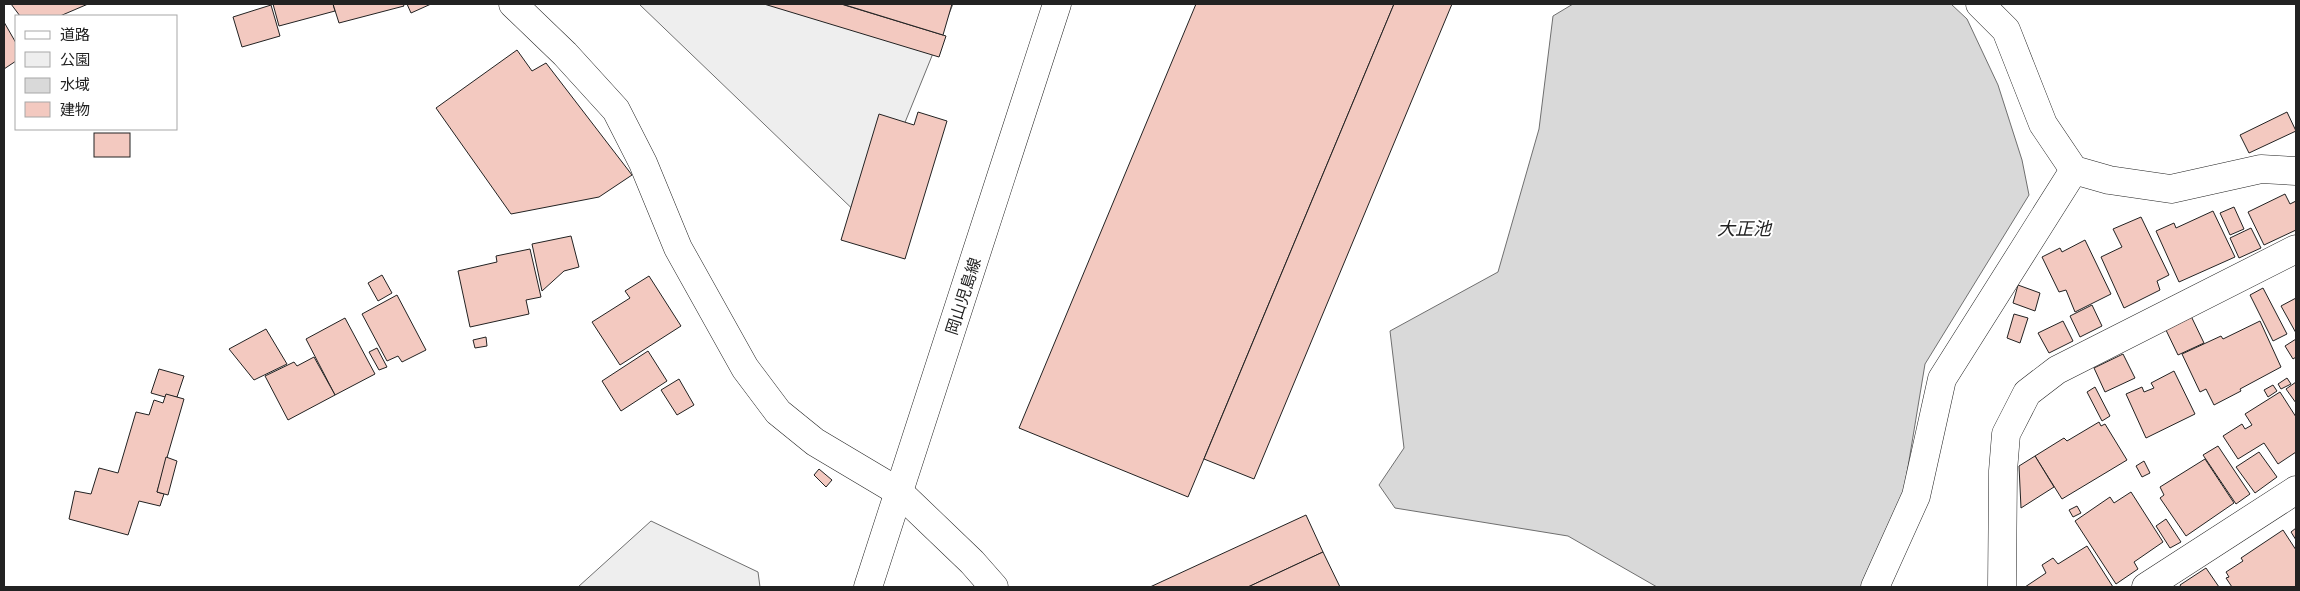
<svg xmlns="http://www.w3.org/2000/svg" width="2300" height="591" font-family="Montserrat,'Noto Sans JP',sans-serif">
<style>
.green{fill:#eee;stroke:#6f6f6f}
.water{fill:#d9d9d9;stroke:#6f6f6f}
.building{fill:#f3c9c0;stroke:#222}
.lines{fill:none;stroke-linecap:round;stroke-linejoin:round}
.minor-casing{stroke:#222;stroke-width:29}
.major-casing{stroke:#222;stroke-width:29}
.minor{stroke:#fff;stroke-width:28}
.major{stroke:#fff;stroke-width:28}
.labels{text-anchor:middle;stroke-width:4;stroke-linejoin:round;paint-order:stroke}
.street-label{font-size:16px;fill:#222;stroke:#fff}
.water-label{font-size:18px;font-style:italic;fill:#222;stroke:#fff}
</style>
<rect width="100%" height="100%" fill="#fff"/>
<g class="green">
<path d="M639 4H953L865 221Z"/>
<path d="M651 521 758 572 760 587H578Z"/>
</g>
<path class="water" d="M1573 4H1951L1967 19 1998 85 2022 160 2029 195 1925 364 1903 497 1864 587H1657L1568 536 1395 508 1379 485 1404 448 1390 331 1498 272 1539 129 1553 16Z"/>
<g class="building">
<path d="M11 4H88L60 16H20Z"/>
<path d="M273 4H333L335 11 279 26Z"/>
<path d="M333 4H403L404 6 339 23Z"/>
<path d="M407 4H431L411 13Z"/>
<path d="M764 4H841L946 36 939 57Z"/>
<path d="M842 4H952L943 35Z"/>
<path d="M1196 4H1394L1188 497 1019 428Z"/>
<path d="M1394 4H1452L1254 479 1204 459Z"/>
<path d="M271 5 280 36 242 47 233 17Z"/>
<path d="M4 22 16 43V61L4 69Z"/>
<path d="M517 50 532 71 546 63 632 175 599 197 511 214 436 108Z"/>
<path d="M918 112 947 121 905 259 841 240 879 114 914 125Z"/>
<path d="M2287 112 2296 131 2249 153 2240 135Z"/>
<rect x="94" y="133" width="36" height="24"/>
<path d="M2285 194 2290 204 2296 201V230L2264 245 2248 212Z"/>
<path d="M2234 207 2244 229 2230 235 2220 213Z"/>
<path d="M2213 211 2235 257 2179 282 2156 231 2174 223 2176 228Z"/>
<path d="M2141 217 2169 275 2157 281 2160 290 2124 308 2101 257 2122 247 2113 229Z"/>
<path d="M2251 228 2261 248 2239 258 2230 238Z"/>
<path d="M571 236 579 267 564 271 542 291 532 244Z"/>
<path d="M2085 240 2111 294 2075 312 2066 290 2059 292 2042 257 2060 248 2062 252Z"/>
<path d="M530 249 541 297 526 300 529 314 470 327 458 271 497 262 496 256Z"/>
<path d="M382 275 392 293 378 301 368 283Z"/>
<path d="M649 276 681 326 620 365 592 322 630 298 625 291Z"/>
<path d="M2018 285 2040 293 2035 311 2013 303Z"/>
<path d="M2263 288 2287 334 2273 341 2250 295Z"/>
<path d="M397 295 426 350 402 362 398 356 387 361 362 314Z"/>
<path d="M2296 298V333L2281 306Z"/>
<path d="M2092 305 2102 326 2080 337 2070 316Z"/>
<path d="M2014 314 2028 318 2020 343 2007 338Z"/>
<path d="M2191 316 2204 343 2178 355 2165 328Z"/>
<path d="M345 318 375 374 335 395 306 339Z"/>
<path d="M2063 321 2073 341 2049 353 2038 333Z"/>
<path d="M2260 321 2281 367 2240 389 2241 391 2214 405 2206 389 2200 392 2182 354 2221 336 2223 339Z"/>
<path d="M266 329 287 364 254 380 229 349Z"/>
<path d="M486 337 487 346 475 348 473 340Z"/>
<path d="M2296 339V357L2293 359 2285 346Z"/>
<path d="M377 348 387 367 379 370 369 352Z"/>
<path d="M648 351 667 381 621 411 602 381Z"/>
<path d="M2123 354 2135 378 2105 392 2094 368Z"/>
<path d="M314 357 335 395 288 420 265 376 294 362 297 366Z"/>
<path d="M159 369 184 376 177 397 166 395 165 397 151 393Z"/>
<path d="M2174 371 2195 414 2146 438 2126 394 2142 387 2144 392 2154 388 2151 383Z"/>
<path d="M2287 378 2291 384 2281 389 2278 384Z"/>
<path d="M679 379 694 405 677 415 661 390Z"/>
<path d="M2296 382V403L2286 389Z"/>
<path d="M2273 385 2277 391 2268 397 2264 390Z"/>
<path d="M2095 387 2110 416 2102 421 2087 392Z"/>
<path d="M2280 392 2296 417V452L2278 464 2264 443 2238 459 2223 436 2242 424 2245 429 2252 425 2245 414Z"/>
<path d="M166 394 184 399 157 492 164 494 160 506 139 501 128 535 69 519 75 491 91 494 99 468 118 473 136 412 149 415 154 400 163 403Z"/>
<path d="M2099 422 2101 426 2105 424 2127 460 2062 499 2035 456 2064 438 2067 441Z"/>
<path d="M2218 446 2250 494 2236 504 2203 455Z"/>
<path d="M2259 452 2277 477 2255 493 2236 467Z"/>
<path d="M2035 456 2054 487 2021 508 2019 466Z"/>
<path d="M166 457 177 461 168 495 157 492Z"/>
<path d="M2205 459 2234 503 2186 536 2160 498 2164 495 2160 487Z"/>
<path d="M2144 461 2150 473 2142 477 2136 466Z"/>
<path d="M819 469 832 480 826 487 814 475Z"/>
<path d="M2131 492 2163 542 2134 562 2138 569 2116 584 2075 521 2110 497 2114 503Z"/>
<path d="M2077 506 2081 513 2073 517 2069 510Z"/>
<path d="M1306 515 1323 552 1248 587H1150Z"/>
<path d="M2166 519 2181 542 2170 548 2156 526Z"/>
<path d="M2296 528V540L2291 532Z"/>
<path d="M2283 530 2296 550V587H2232L2226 578 2229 577 2226 572 2243 561 2241 558Z"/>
<path d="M2087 546 2113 587H2025L2046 573 2042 565 2053 558 2058 564Z"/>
<path d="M1323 552 1340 587H1248Z"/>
<path d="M2206 568 2219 587H2181L2180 585Z"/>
</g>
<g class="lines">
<g class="minor-casing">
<g id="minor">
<path d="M513 4 565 54 616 110 643 163 678 248 745 368 778 412 815 442 899 492 972 562 994 587"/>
<path d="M1980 4 2006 30 2043 124 2074 170 2109 180 2171 189 2261 169 2296 171"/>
<path d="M1875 587 1916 496 1942 379 2074 170"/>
<path d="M2002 587 2003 471 2006 434 2027 393 2057 370 2296 249"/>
<path d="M2146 587 2296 490"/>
</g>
</g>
<g class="major-casing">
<path id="major" d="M868 587 1057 4"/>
</g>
<use href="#minor" class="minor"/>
<use href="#major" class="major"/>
</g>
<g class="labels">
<g class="street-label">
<text transform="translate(963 296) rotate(-72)" y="6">岡山児島線</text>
</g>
<g class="water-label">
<text x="1744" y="235">大正池</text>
</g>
</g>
<rect width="2300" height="591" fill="none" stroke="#222222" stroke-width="10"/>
<rect x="15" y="15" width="162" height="115" fill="#ffffff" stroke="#a7a7a7"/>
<rect x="25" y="31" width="25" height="8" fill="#ffffff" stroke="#a7a7a7"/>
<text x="60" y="40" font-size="15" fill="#222222">道路</text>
<rect x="25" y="52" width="25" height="15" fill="#eeeeee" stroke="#a7a7a7"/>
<text x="60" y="65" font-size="15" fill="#222222">公園</text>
<rect x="25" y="78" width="25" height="15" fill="#d9d9d9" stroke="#a7a7a7"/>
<text x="60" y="90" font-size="15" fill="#222222">水域</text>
<rect x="25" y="102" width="25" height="15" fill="#f3c9c0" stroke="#a7a7a7"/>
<text x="60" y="115" font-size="15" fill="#222222">建物</text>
</svg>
